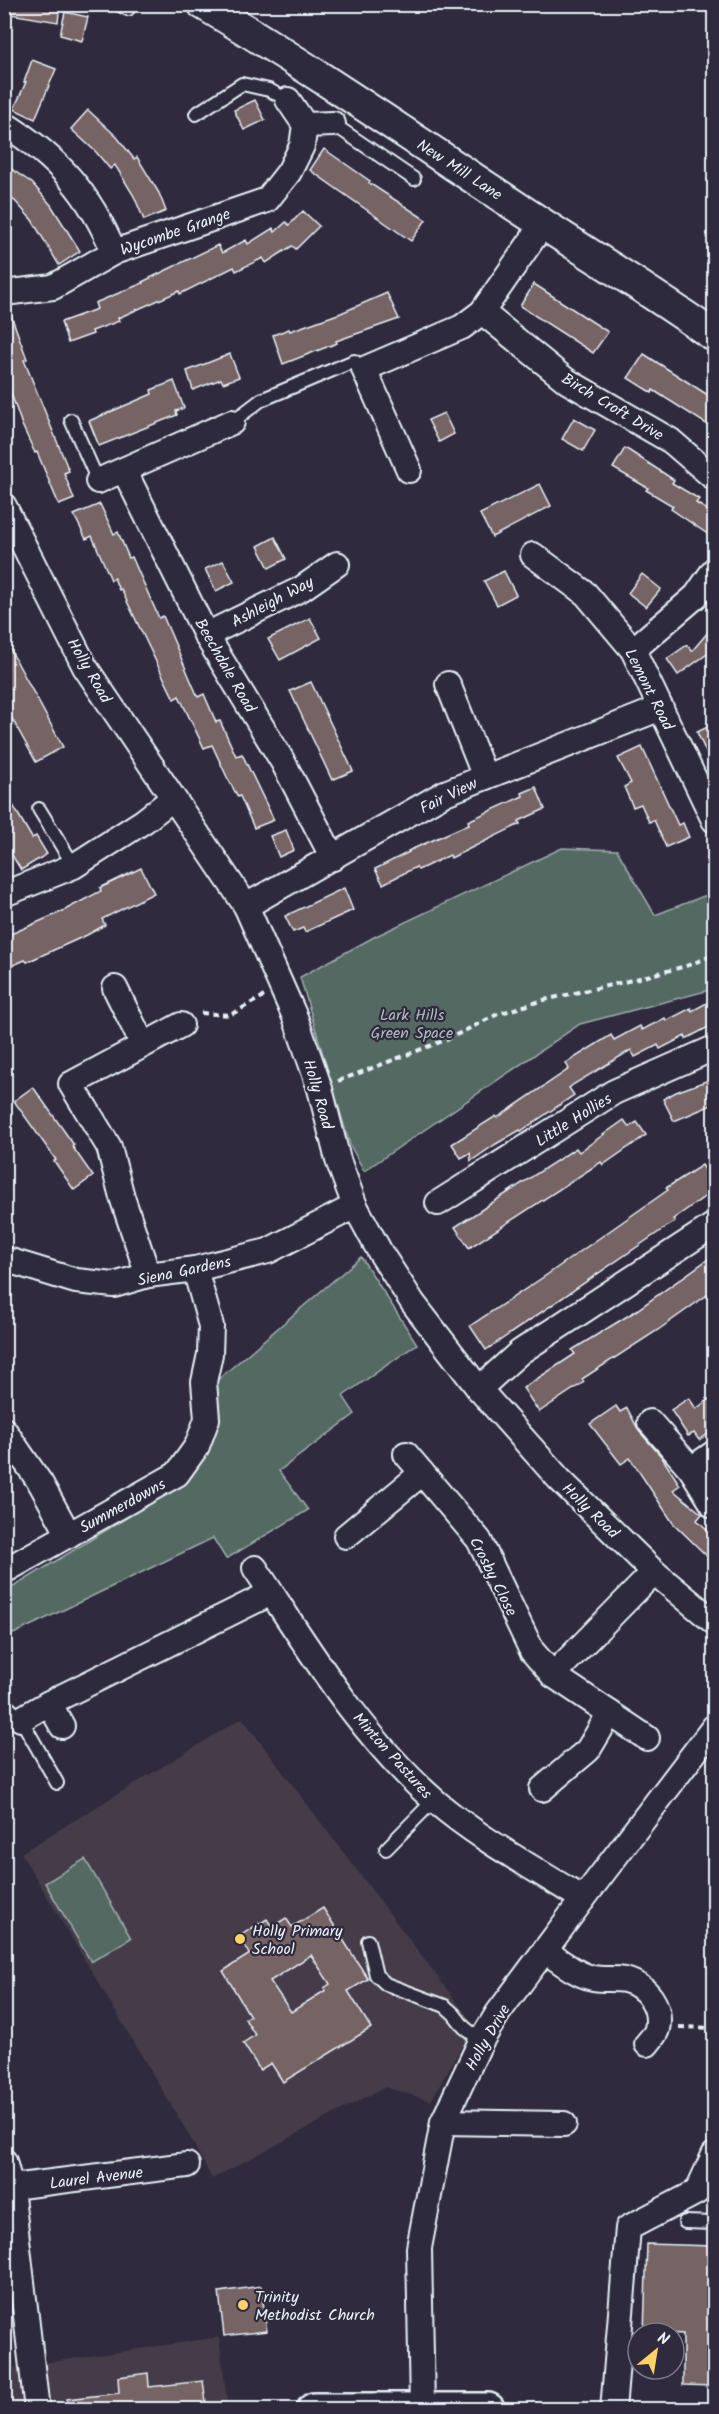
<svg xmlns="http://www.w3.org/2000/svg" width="719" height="2414" font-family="Kalam,sans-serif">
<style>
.built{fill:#443b48}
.green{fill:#546963;stroke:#9eadae;stroke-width:1.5}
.building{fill:#766363;stroke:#e8f1f8;stroke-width:1.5;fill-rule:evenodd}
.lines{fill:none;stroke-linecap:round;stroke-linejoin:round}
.service-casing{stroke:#e8f1f8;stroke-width:16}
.minor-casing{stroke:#e8f1f8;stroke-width:28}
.tertiary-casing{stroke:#e8f1f8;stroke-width:34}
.secondary-casing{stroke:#e8f1f8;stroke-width:38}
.path{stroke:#e8f1f8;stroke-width:4;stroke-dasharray:6 4.5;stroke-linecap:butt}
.service{stroke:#2f2a3d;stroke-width:12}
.minor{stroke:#2f2a3d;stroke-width:24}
.tertiary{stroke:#2f2a3d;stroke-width:30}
.secondary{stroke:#2f2a3d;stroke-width:33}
.poi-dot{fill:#ffd166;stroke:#2f2a3d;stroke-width:2}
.labels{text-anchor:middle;stroke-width:4.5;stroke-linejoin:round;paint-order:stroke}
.street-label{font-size:16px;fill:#e8f1f8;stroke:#2f2a3d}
.park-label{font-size:16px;fill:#adbbbc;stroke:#2f2a3d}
.poi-label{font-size:16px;fill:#e8f1f8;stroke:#2f2a3d;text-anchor:start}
</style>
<rect width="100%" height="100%" fill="#2f2a3d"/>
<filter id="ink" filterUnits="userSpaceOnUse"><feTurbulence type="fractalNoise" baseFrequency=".0167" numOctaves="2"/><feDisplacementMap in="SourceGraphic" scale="12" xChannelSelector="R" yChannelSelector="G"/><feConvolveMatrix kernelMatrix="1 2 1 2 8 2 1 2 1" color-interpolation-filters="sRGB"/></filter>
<g filter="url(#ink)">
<g class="built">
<path d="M242 1718 474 2025 431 2101 385 2087 212 2179 190 2137 21 1853Z"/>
<path d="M219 2337 228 2407 215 2410 5 2409 4 2369Z"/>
</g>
<g class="green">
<path d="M562 848 617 850 655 915 714 892V989L580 1024 364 1171 350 1145 300 977 376 936Z"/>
<path d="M361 1257 417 1344 343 1396 355 1414 279 1471 308 1510 226 1559 213 1538 5 1638V1592L182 1484C198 1464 222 1438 219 1410 219 1400 216 1391 215 1382Z"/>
<path d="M85 1859 131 1938 91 1962 45 1883Z"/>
</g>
<g class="building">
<path d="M5 4H60L58 22 4 13Z"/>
<path d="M65 12 88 17 82 41 60 35Z"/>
<path d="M32 60 56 69 35 119 14 109 26 82H24Z"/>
<path d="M255 100 265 120 244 130 234 110Z"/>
<path d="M88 110 117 137 134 159 137 157 159 193 166 211 144 220 134 196 115 165 110 169 96 152 71 129Z"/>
<path d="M324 149 370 181 369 183 426 220 411 241 310 170Z"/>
<path d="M4 164 32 183 51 205 80 251 59 265 32 220 15 201 4 194Z"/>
<path d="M303 211 319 226 296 249 292 246 266 263 263 258 236 271 234 267 180 294 179 291 118 318 119 321 92 331 93 334 68 343 61 322 97 309 95 303 143 283 142 282 218 245 222 253 246 240 248 244 273 228 275 232 286 222 289 225Z"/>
<path d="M534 284 608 332 593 353 520 306Z"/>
<path d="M387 293 399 319 336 341 337 343 283 364 273 335 289 329 290 331 341 313Z"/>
<path d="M4 307H8L27 359 24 360 69 471 64 473 74 499 59 505 37 452 35 453 22 425 4 373Z"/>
<path d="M230 354 239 377 223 383 221 379 193 390 187 371Z"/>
<path d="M644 354 714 399V429L653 390 652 393 628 378Z"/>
<path d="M174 381 184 408 176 411 177 415 99 446 89 421 152 394 151 390Z"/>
<path d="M444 413 454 434 439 442 428 420Z"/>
<path d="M574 418 595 430 583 451 562 439Z"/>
<path d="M625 448 674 480 672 483 699 499 696 503 714 514V526L709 535 671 509 673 506 646 490 648 488 613 468Z"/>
<path d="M540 484 551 506 492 537 480 514Z"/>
<path d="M100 504 114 534 118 532 129 558 132 557 159 618 163 616 198 697 204 694 216 722 220 721 236 756 242 754 274 820 254 828 240 796 238 797 227 777 212 745 204 748 179 696 174 699 121 589 119 590 114 578 111 580 92 536 86 539 74 515Z"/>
<path d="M275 537 286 559 269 568 258 546Z"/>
<path d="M223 561 234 582 216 591 205 569Z"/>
<path d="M504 571 516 595 497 605 484 581Z"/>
<path d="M642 574 661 589 646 607 628 593Z"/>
<path d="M310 618 321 638 280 660 268 639Z"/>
<path d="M714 625V649L678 675 667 659 687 645 692 651Z"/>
<path d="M4 638 63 747 36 762 4 704Z"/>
<path d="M311 682 353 771 332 780 290 691Z"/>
<path d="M714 724V770L697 732Z"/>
<path d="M642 747 678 825 683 823 689 837 666 847 654 820 649 822 641 804 633 807 624 787 631 783 618 758Z"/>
<path d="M536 787 545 809 519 821 520 824 465 851 451 858 450 855 418 870 416 867 383 884 375 869 409 852 408 851 469 824 468 821 523 796 522 793Z"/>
<path d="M4 790 32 838 36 836 47 854 21 870 4 842Z"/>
<path d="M286 830 294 850 279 857 270 836Z"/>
<path d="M141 868 154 893 102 919 105 925 87 935 27 962 25 960 4 969V937L61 912 101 891 100 888Z"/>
<path d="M344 888 353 910 305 932 303 928 293 932 285 916Z"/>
<path d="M714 999V1024L686 1039 685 1036 660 1049 658 1045 635 1057 631 1050 574 1084 569 1088 574 1095 521 1131 520 1130 496 1144 471 1161 470 1153 461 1158 452 1144 496 1116 497 1118 569 1069 566 1063 611 1035 614 1040 640 1026 642 1030 665 1018 666 1021 691 1008 692 1011Z"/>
<path d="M714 1078V1104L674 1121 663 1099 676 1092Z"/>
<path d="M33 1087 74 1145 72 1146 93 1176 74 1190 54 1161 56 1160 14 1101Z"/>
<path d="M624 1120 629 1127 637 1122 646 1135 603 1165 601 1162 469 1248 455 1227 576 1148 579 1152Z"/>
<path d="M702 1165 714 1183V1192L703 1198 673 1219 675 1221 486 1350 470 1326 548 1274 668 1190 666 1188Z"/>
<path d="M714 1255V1290L658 1330 582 1379 584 1382 539 1412 523 1388 575 1354 572 1350 634 1312Z"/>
<path d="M714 1395V1430L699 1440 694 1433 688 1436 671 1410 689 1398 696 1409Z"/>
<path d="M616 1406 620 1412 627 1408 639 1431 661 1456 680 1485 673 1490 702 1514 697 1520 714 1536V1563L673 1523 630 1458 621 1464 590 1424Z"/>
<path d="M323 1908 368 1979 348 1991 371 2028 283 2082 271 2063 260 2070 243 2043 255 2035 245 2019 250 2016 223 1971 250 1954 239 1936 267 1919 272 1927 286 1918 292 1927ZM311 1955 330 1984 324 1988 326 1990 291 2012 270 1981Z"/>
<path d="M647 2244 714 2246V2386L683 2385V2334L644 2332Z"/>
<path d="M261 2286 267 2331 224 2336 219 2292Z"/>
<path d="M148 2373 149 2387 203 2381 207 2409H67V2399L119 2393 118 2377Z"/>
</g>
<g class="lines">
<g class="service-casing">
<g id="service">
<path d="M118 4 128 9"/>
<path d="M196 114 242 84 269 90 288 100"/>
<path d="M333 124 414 179"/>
<path d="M71 420 98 481"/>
<path d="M232 422 261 400 354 361 364 369"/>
<path d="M39 809 74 866"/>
<path d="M4 1703 21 1719 57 1783"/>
<path d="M386 1849 434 1800"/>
<path d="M368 1941 376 1975 386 1984 445 2006 454 2014 464 2027 481 2041"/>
<path d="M685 2222 714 2223"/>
</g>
</g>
<g class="minor-casing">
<g id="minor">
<path d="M4 124C58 157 90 194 114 252"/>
<path d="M305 125 333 124"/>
<path d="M4 293 53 287 114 252 267 200 289 172 302 146 305 125 288 100"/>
<path d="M482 312 567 381 671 441 714 478"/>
<path d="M124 470 206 635 283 762 333 858"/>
<path d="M409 470 364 369 462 327 482 312 543 224"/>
<path d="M98 481 232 422"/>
<path d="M4 506 85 667 246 906 295 1017 320 1089 338 1160 355 1206 380 1252 413 1303 479 1389 559 1479 654 1572 714 1622"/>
<path d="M533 555 586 594 633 650 714 820"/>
<path d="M206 635 301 589 337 564"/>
<path d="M633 650 696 596 714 570"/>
<path d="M448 684 485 777"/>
<path d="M4 894 74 866 144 821 172 799"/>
<path d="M246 906 445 793 661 708"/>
<path d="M115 988 143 1045"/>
<path d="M438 1203 614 1092 714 1048"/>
<path d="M4 1259 76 1281 114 1285 148 1275 195 1269 268 1251 355 1206"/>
<path d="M148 1275 122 1197 109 1147 71 1084 181 1025"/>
<path d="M479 1389 520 1352 714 1225"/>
<path d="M650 1422 691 1469"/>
<path d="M4 1430 41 1484 69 1535"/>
<path d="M714 1453 691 1469 714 1506"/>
<path d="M406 1454 479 1540 532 1651 553 1675 654 1572"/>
<path d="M346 1536 422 1473"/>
<path d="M255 1568C309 1649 361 1737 435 1801 479 1839 534 1868 583 1899"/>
<path d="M4 1571 177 1474 197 1446 207 1419 204 1382 210 1354 211 1326 195 1269"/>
<path d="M553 1675 647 1738"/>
<path d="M49 1703 62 1726"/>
<path d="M21 1719 49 1703 271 1593"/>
<path d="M542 1789 588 1750 610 1713"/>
<path d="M545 1951C559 1960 576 1975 593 1978 603 1980 615 1978 625 1980 647 1986 662 2006 657 2029 656 2034 650 2040 647 2044"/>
<path d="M443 2122 564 2124"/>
<path d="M4 2161 11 2188 37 2410"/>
<path d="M4 2188 187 2165"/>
<path d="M422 2408 419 2248 443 2122 481 2041 498 2013 583 1899 714 1727"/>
<path d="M613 2410 628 2228 697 2192 714 2155"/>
</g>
</g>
<g class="tertiary-casing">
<path id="tertiary" d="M203 4C312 69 415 140 520 209 585 252 651 291 714 336"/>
</g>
<g class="secondary-casing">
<path id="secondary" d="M314 2410H488"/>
</g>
<g class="path">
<path d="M201 1013 230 1015 264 996"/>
<path d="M338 1081 448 1039 498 1014 544 1000 624 982 686 966 714 955"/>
<path d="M679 2027 714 2028"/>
</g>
<use href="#service" class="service"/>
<use href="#minor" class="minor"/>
<use href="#tertiary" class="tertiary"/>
<use href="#secondary" class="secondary"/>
</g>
</g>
<g class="poi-dot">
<circle cx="240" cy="1939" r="6"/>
<circle cx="243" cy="2305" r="6"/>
</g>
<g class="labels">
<g class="street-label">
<text transform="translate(460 169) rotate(33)" y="6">New Mill Lane</text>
<text transform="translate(175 231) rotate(-19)" y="6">Wycombe Grange</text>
<text transform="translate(613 406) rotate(31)" y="6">Birch Croft Drive</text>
<text transform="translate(272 601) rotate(-28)" y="6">Ashleigh Way</text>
<text transform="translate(226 665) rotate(60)" y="6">Beechdale Road</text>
<text transform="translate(90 670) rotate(60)" y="6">Holly Road</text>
<text transform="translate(650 689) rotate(63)" y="6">Lemont Road</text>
<text transform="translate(448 795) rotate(-26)" y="6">Fair View</text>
<text transform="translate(319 1094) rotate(74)" y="6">Holly Road</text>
<text transform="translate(573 1119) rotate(-32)" y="6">Little Hollies</text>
<text transform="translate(184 1270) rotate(-12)" y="6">Siena Gardens</text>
<text transform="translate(122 1505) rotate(-29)" y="6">Summerdowns</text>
<text transform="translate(591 1510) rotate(44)" y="6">Holly Road</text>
<text transform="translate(494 1576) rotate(63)" y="6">Crosby Close</text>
<text transform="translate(393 1755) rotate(48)" y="6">Minton Pastures</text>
<text transform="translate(487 2037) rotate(-60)" y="6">Holly Drive</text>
<text transform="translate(96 2177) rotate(-7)" y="6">Laurel Avenue</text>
</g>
<g class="park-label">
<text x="412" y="1020">Lark Hills<tspan x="412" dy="18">Green Space</tspan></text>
</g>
<g class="poi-label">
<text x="252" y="1936">Holly Primary<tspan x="252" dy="18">School</tspan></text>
<text x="255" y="2302">Trinity<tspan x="255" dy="18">Methodist Church</tspan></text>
</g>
</g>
<rect width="719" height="2414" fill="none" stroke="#2f2a3d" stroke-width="24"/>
<rect x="12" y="12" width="695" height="2390" fill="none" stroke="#e8f1f8" stroke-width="2" filter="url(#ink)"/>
<g transform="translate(656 2351) rotate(30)"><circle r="28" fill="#2f2a3d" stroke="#797a88" stroke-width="1.5"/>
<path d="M0-4.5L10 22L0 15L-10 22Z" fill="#ffd166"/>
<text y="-9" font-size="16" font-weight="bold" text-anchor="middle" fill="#e8f1f8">N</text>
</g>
</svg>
